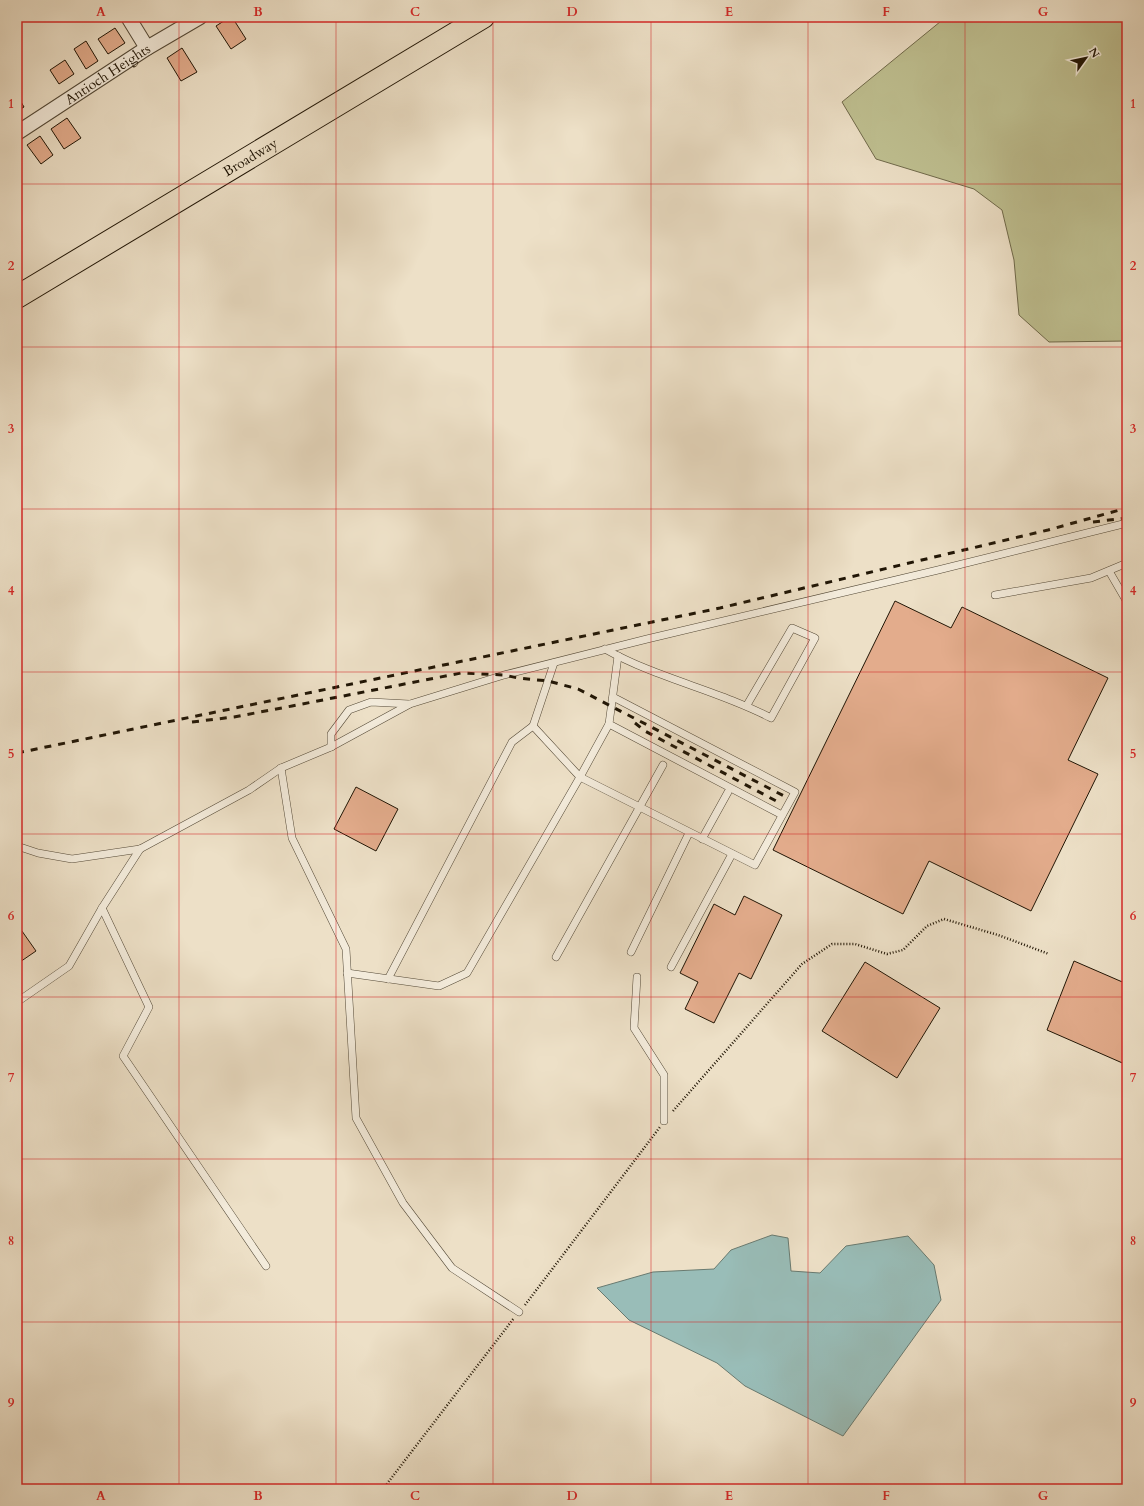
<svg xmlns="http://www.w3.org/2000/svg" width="1144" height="1506" font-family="Cardo,serif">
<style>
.green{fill:#bfc091;stroke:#706a4b}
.water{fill:#99bdb8;stroke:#697a70}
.building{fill:#e3ac8c;stroke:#201505}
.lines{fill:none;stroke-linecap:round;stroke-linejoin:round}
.lane-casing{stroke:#534836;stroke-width:8}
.street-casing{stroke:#534836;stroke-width:16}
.primary-casing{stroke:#201505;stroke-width:24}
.path{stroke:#201505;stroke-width:2.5;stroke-dasharray:1 2;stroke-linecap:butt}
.lane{stroke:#f3ebdb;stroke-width:7}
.street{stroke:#f3ebdb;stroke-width:14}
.primary{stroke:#ede0c7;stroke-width:22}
.rail{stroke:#201505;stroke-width:3;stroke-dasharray:7 7;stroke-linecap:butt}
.grid{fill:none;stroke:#d62828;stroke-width:1;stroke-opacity:0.55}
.labels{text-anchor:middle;stroke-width:3.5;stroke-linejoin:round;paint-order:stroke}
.street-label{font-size:14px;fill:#201505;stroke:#f3ebdb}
.neatline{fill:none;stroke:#d62828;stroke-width:1.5}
.grid-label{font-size:13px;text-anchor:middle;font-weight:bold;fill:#d62828}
</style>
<rect width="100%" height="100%" fill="#ede0c7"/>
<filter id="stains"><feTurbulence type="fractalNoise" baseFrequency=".005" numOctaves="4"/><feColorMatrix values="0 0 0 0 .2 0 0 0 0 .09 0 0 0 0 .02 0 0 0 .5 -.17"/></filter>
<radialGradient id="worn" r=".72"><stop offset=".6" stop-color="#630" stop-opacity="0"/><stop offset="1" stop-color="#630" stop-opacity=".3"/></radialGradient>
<path class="green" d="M946 17H1127V341L1049 342 1019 315 1014 260 1002 210 974 189 876 159 842 102Z"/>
<path class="water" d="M772 1235 788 1238 791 1271 820 1273 846 1246 908 1236 934 1265 941 1300 843 1436 745 1386 717 1363 629 1320 597 1288 653 1272 714 1269 731 1250Z"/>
<g class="building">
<path d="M230 17H232L246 39 231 49 216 26Z"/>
<path d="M115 28 125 43 108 54 98 39Z"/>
<path d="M86 41 98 61 86 69 74 49Z"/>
<path d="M182 48 197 72 181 81 167 58Z"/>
<path d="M65 60 74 74 59 84 50 70Z"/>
<path d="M17 95 24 107 17 111Z"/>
<path d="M67 118 81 138 64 149 51 129Z"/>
<path d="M40 136 53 155 41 164 27 145Z"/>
<path d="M895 601 951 628 962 607 1108 678 1068 760 1098 774 1031 911 929 861 903 914 773 850Z"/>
<path d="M356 787 398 809 376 851 334 829Z"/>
<path d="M744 896 782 915 751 979 739 973 714 1023 685 1009 698 982 680 973 714 904 735 915Z"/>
<path d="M17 924 36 951 17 964Z"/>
<path d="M1074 961 1127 984V1065L1047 1030Z"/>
<path d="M865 962 940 1008 897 1078 822 1031Z"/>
</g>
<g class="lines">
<g class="lane-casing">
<g id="lane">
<path d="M1109 571 1127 602"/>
<path d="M995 595 1091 578 1127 563"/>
<path d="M605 649C658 679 718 690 771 718L815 638 792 628 747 705"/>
<path d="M618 656 609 724 782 815"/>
<path d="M609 724 580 777 755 865 795 792 613 697"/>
<path d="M331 747V734L349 710 371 702 409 704"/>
<path d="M281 768 292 838 346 949 356 1118 403 1203 452 1268 519 1312"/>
<path d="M702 839 728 792"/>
<path d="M17 846 38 853 72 859 140 849 249 790 281 768 331 747 410 704 504 675 647 639 938 570 1127 523"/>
<path d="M102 908 149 1007 123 1056 266 1266"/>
<path d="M631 952 689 833"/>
<path d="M556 957 663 765"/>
<path d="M671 967 732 854"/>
<path d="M347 973 439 986 467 973 580 777 533 726 554 663"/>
<path d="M637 977 634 1028 664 1075V1121"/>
<path d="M388 979 512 742 533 726"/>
<path d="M17 1002 69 966 102 908 140 849"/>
</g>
</g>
<g class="street-casing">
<g id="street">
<path d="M128 17 147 48"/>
<path id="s1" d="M17 133 147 48 200 17"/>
</g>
</g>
<g class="primary-casing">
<g id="primary">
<path id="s2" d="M17 297 483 17"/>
</g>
</g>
<g class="path">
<path d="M673 1111 802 964 832 944H855L887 954 903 950 927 926 944 919 998 935 1049 954"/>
<path d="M525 1305 660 1127"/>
<path d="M383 1489 514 1318"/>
</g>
<use href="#lane" class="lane"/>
<use href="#street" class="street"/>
<use href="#primary" class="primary"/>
<g class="rail">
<path d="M1093 522 1127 518"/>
<path d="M192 722 234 717 292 706 461 673 504 675 518 678 548 681 578 689 784 796"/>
<path d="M635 723 645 731 778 802"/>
<path d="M17 753 720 608 1048 530 1127 508"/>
</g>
</g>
<path class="grid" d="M179 17V1489M336 17V1489M493 17V1489M651 17V1489M808 17V1489M965 17V1489M17 184H1127M17 347H1127M17 509H1127M17 672H1127M17 834H1127M17 997H1127M17 1159H1127M17 1322H1127"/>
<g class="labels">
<g class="street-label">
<text dy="5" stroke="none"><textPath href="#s1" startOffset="108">Antioch Heights</textPath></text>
<text dy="5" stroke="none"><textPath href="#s2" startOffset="272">Broadway</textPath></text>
</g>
</g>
<rect width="1144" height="1506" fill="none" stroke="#ede0c7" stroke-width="44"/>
<g transform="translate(1086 58) rotate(57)" stroke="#f3ebdb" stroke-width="3" paint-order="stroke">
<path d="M0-3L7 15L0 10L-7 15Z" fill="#201505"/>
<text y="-6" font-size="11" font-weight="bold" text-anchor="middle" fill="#201505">N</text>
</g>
<rect x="22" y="22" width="1100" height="1462" class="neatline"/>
<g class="grid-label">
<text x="101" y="16">A</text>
<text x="258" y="16">B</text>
<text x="415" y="16">C</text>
<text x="572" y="16">D</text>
<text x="729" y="16">E</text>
<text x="886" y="16">F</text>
<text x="1043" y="16">G</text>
<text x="11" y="108">1</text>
<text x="1133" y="108">1</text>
<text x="11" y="270">2</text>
<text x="1133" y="270">2</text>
<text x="11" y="433">3</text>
<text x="1133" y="433">3</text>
<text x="11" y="595">4</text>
<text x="1133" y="595">4</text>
<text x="11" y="758">5</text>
<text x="1133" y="758">5</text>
<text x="11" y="920">6</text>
<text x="1133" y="920">6</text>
<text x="11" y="1082">7</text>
<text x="1133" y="1082">7</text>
<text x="11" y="1245">8</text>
<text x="1133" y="1245">8</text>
<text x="11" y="1407">9</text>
<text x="1133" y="1407">9</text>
<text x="101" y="1500">A</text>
<text x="258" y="1500">B</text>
<text x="415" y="1500">C</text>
<text x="572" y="1500">D</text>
<text x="729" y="1500">E</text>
<text x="886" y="1500">F</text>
<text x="1043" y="1500">G</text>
</g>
<rect width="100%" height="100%" filter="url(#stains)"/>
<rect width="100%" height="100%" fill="url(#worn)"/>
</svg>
